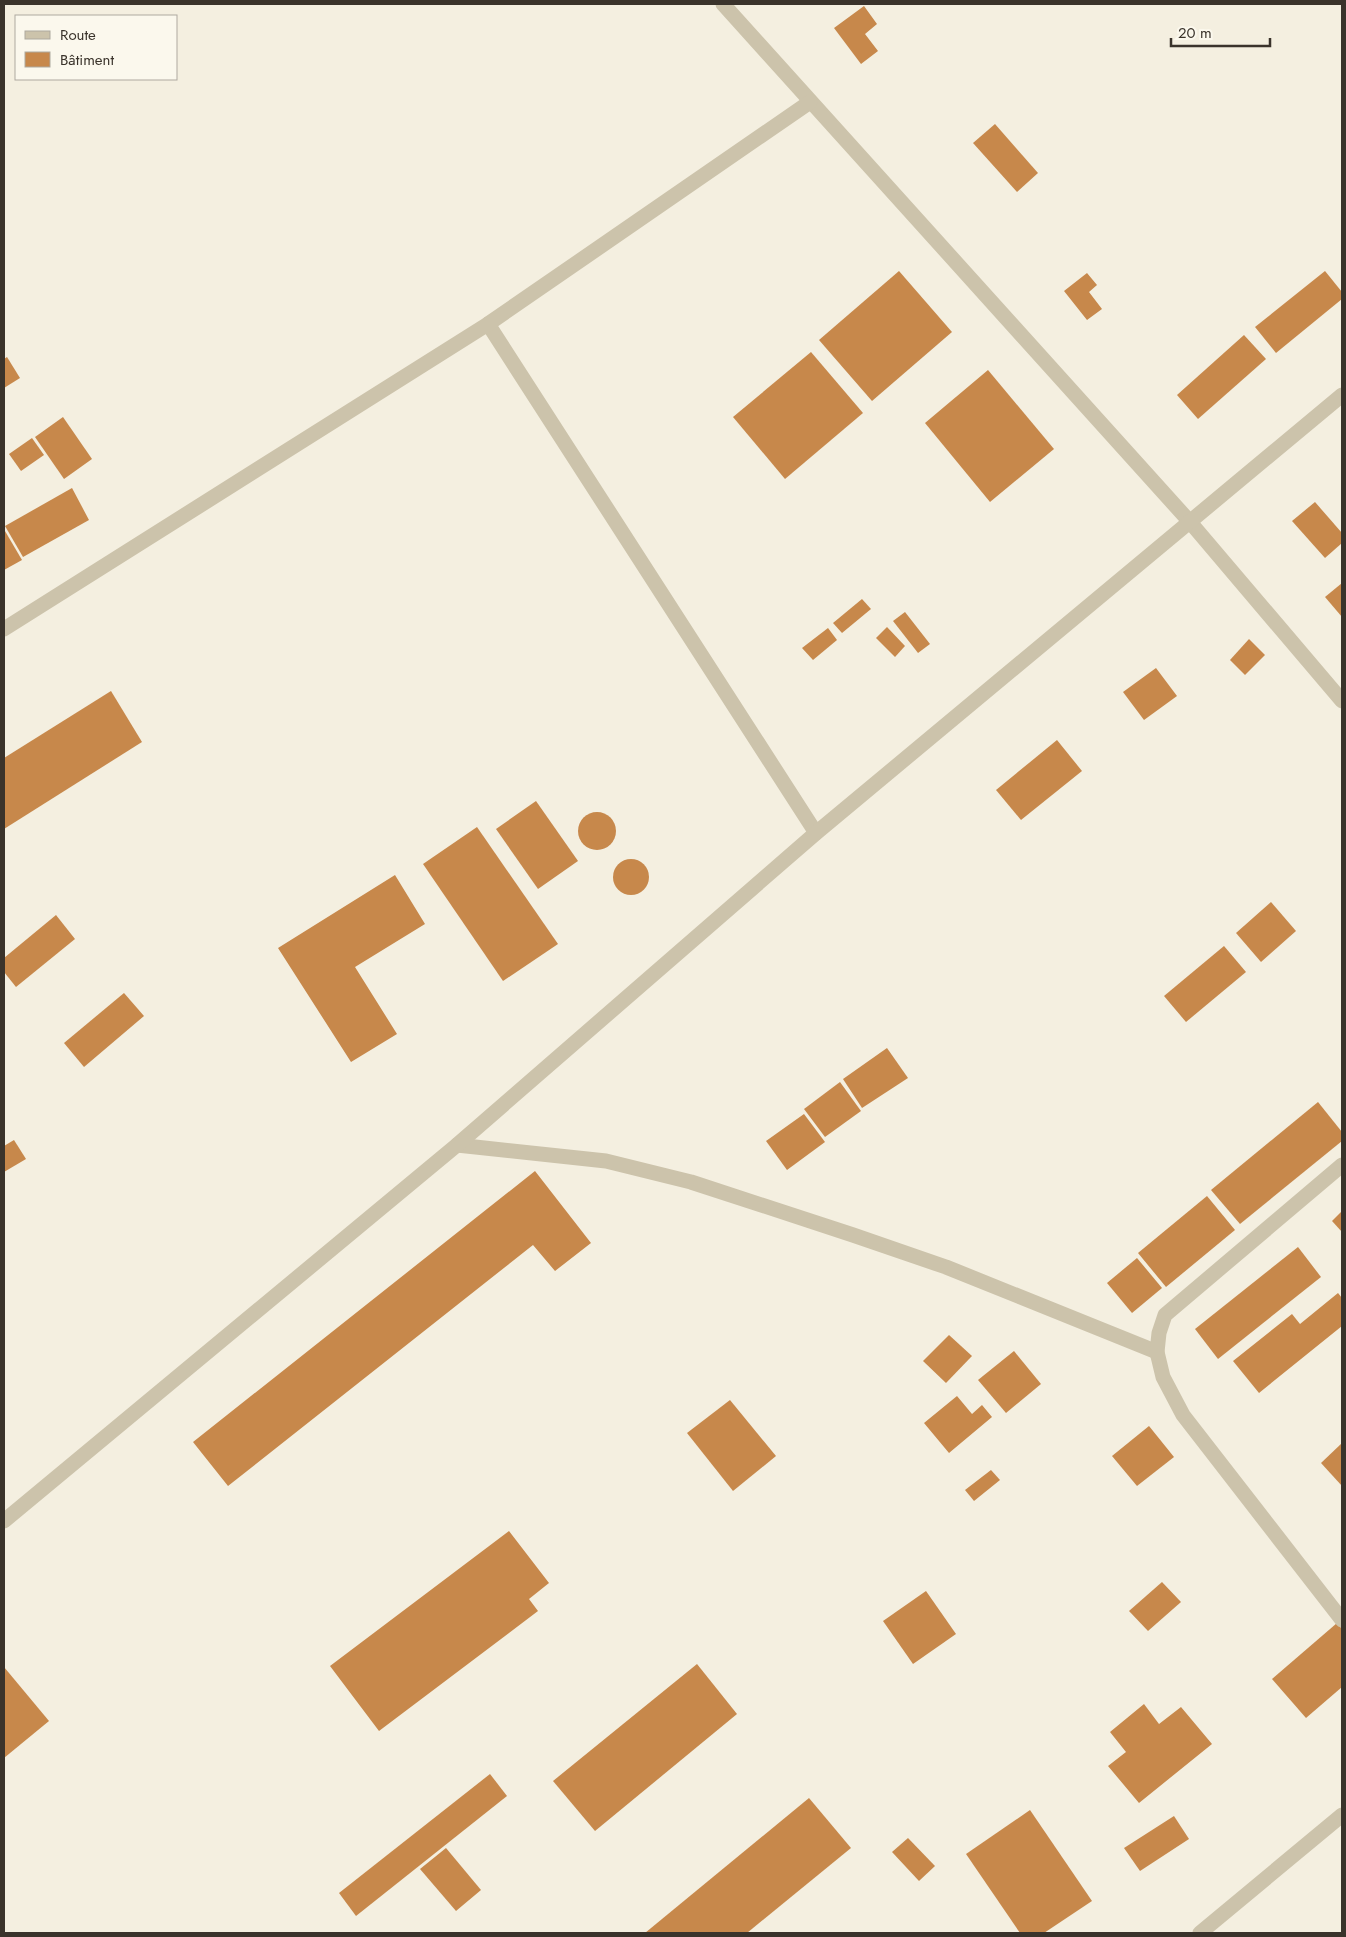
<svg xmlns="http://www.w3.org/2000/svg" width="1346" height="1937" font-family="Jost,sans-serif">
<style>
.building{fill:#c7884b}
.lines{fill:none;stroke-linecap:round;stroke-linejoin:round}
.minor{stroke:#ccc3ab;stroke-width:15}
</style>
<rect width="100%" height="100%" fill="#f4efe0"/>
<g class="building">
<path d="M864 6 877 24 865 34 878 51 861 64 834 28Z"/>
<path d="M995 124 1038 173 1017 192 973 143Z"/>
<path d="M899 271 952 332 872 401 819 340Z"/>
<path d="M1325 271 1342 292V299L1276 353 1255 327Z"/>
<path d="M1087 273 1097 285 1089 292 1102 309 1087 320 1064 291Z"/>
<path d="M1244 335 1266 359 1198 419 1177 395Z"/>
<path d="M811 352 863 413 785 479 733 417Z"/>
<path d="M7 357 20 378 4 388V359Z"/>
<path d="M988 370 1054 449 990 502 925 423Z"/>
<path d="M63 417 92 459 64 479 35 437Z"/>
<path d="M32 438 44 455 21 471 9 454Z"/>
<path d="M72 488 89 520 23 557 5 526Z"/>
<path d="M1315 502 1342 533V543L1325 558 1292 521Z"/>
<path d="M5 531 22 560 4 570V532Z"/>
<path d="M1342 583V617L1325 597Z"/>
<path d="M862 599 871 609 842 633 833 623Z"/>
<path d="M905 612 930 644 918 653 893 621Z"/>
<path d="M887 627 905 646 895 657 876 638Z"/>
<path d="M828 628 837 640 813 660 802 648Z"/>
<path d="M1249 639 1265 655 1245 675 1230 660Z"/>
<path d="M1156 668 1177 696 1144 720 1123 692Z"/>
<path d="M111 691 142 742 4 829V758Z"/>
<path d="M1057 740 1082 771 1021 820 996 790Z"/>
<path d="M536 801 578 861 538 889 496 829Z"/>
<circle cx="597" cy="831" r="19"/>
<path d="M477 827 558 944 503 981 423 864Z"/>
<circle cx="631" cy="877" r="18"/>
<path d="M395 875 425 924 355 967 397 1034 351 1062 278 948Z"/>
<path d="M1271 902 1296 931 1261 962 1236 933Z"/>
<path d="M56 915 75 939 16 987 4 972V958Z"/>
<path d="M1224 946 1246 972 1186 1022 1164 996Z"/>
<path d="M124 993 144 1016 84 1067 64 1043Z"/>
<path d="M887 1048 908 1078 862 1108 843 1079Z"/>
<path d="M840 1082 861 1111 825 1137 804 1109Z"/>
<path d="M1318 1102 1342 1132V1141L1240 1224 1211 1190Z"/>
<path d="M804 1114 825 1142 787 1170 766 1141Z"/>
<path d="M14 1140 26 1159 4 1172V1146Z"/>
<path d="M535 1171 591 1243 555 1271 533 1245 228 1486 193 1442Z"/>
<path d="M1207 1196 1235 1230 1166 1287 1138 1253Z"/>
<path d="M1342 1211V1232L1332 1221Z"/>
<path d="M1298 1247 1321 1277 1218 1359 1195 1329Z"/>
<path d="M1137 1258 1162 1288 1132 1313 1107 1283Z"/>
<path d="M1338 1293 1342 1298V1326L1259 1393 1233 1361 1292 1314 1300 1324Z"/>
<path d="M949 1335 972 1356 946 1383 923 1361Z"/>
<path d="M1014 1351 1041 1384 1006 1413 978 1380Z"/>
<path d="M957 1396 972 1414 982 1405 992 1417 949 1453 924 1423Z"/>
<path d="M730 1400 776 1456 733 1491 687 1433Z"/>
<path d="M1149 1426 1174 1457 1137 1486 1112 1456Z"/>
<path d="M1342 1443V1486L1321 1463Z"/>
<path d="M991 1470 1000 1480 974 1501 965 1490Z"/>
<path d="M509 1531 549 1583 529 1599 538 1611 379 1731 330 1666Z"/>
<path d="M1162 1582 1181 1602 1148 1631 1129 1611Z"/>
<path d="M926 1591 956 1634 913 1664 883 1621Z"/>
<path d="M1337 1623 1342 1629V1687L1306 1718 1272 1679Z"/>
<path d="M697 1664 737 1714 595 1831 553 1781Z"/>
<path d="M4 1667 49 1721 4 1758Z"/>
<path d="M1144 1704 1159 1724 1181 1707 1212 1744 1139 1803 1108 1766 1126 1752 1110 1732Z"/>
<path d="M490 1774 507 1796 356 1916 339 1893Z"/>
<path d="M809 1798 851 1848 747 1933H645Z"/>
<path d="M1030 1810 1092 1901 1044 1933H1020L966 1854Z"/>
<path d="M1174 1816 1189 1839 1140 1871 1124 1848Z"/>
<path d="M908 1838 935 1866 919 1881 892 1852Z"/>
<path d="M446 1848 481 1890 456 1911 420 1869Z"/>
</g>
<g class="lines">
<g class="minor">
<path d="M723 4 1190 522 1342 701"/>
<path d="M488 324 816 833"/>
<path d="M4 629 488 324 810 102"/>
<path d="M457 1145 606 1161 691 1182 853 1235 946 1267 1157 1352"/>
<path d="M1342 1165 1165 1315 1159 1333 1157 1352 1163 1377 1183 1415 1342 1620"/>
<path d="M4 1521 457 1145 816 833 1342 395"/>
<path d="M1200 1933 1342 1815"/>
</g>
</g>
<rect width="1346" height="1937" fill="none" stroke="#3a332b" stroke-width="10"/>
<rect x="15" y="15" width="162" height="65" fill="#fbf8ed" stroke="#aea99f"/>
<rect x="25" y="31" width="25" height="8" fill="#ccc3ab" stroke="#aea99f"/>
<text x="60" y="40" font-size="15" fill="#3a332b">Route</text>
<rect x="25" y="52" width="25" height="15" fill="#c7884b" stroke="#aea99f"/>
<text x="60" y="65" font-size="15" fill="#3a332b">Bâtiment</text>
<path d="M1171 38v8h99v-8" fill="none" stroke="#3a332b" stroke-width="2.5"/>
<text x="1178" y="38" font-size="15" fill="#3a332b" stroke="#fbf8ed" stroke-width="4" paint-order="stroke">20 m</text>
</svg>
